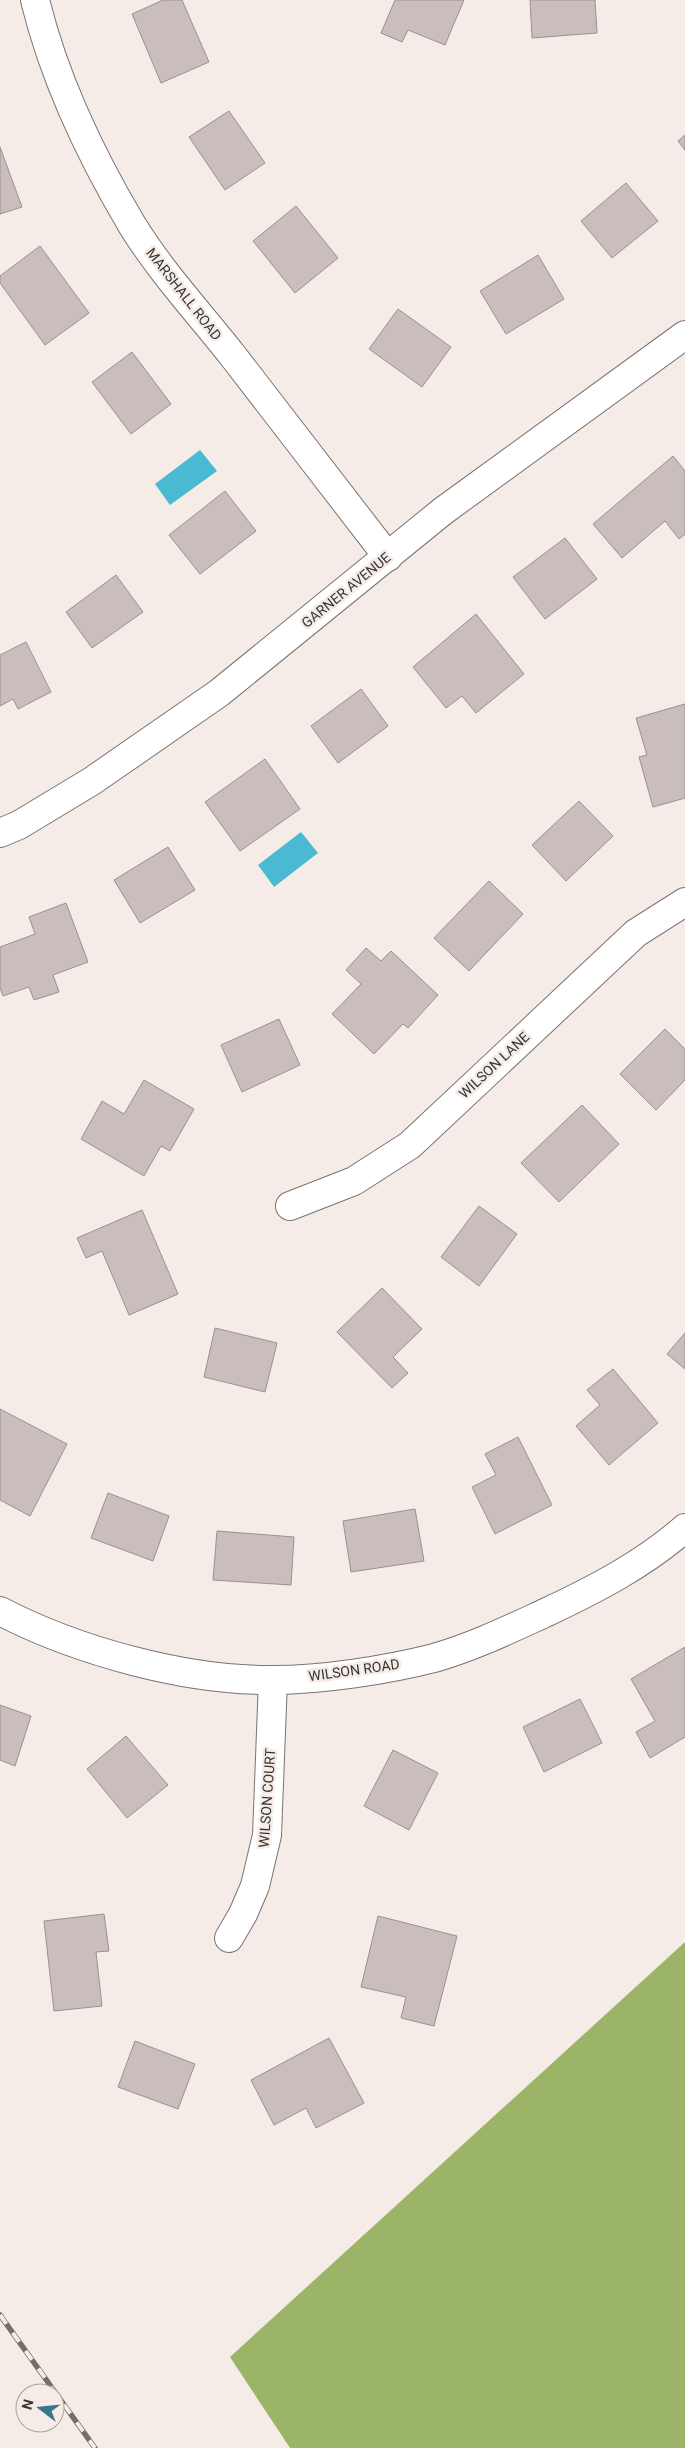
<svg xmlns="http://www.w3.org/2000/svg" width="685" height="2448" font-family="Roboto,sans-serif">
<style>
.forest{fill:#9cb467}
.water{fill:#49bad2}
.building{fill:#c9bebd;stroke:#9a908f}
.lines{fill:none;stroke-linecap:round;stroke-linejoin:round}
.street-casing{stroke:#7c7370;stroke-width:30}
.street{stroke:#fff;stroke-width:28}
.rail-casing{stroke:#736e6b;stroke-width:5.5}
.rail{stroke:#f5ece8;stroke-width:4;stroke-dasharray:11;stroke-linecap:butt}
.labels{text-anchor:middle;stroke-width:5;stroke-linejoin:round;paint-order:stroke}
.street-label{font-size:14px;fill:#373432;stroke:#f5ece8}
</style>
<rect width="100%" height="100%" fill="#f5ece8"/>
<path class="forest" d="M685 1942V2448H290L230 2357Z"/>
<g class="water">
<path d="M200 450 217 471 170 505 155 484Z"/>
<path d="M301 832 318 853 274 887 258 865Z"/>
</g>
<g class="building">
<path d="M163 0H182L209 62 161 83 132 14Z"/>
<path d="M395 0H464L445 45 408 30 402 42 381 33Z"/>
<path d="M530 0H595L597 33 532 38Z"/>
<path d="M229 111 265 163 225 190 189 137Z"/>
<path d="M685 135V150L678 141Z"/>
<path d="M0 147 22 207 0 214Z"/>
<path d="M626 183 658 221 612 258 581 221Z"/>
<path d="M296 206 338 258 295 293 253 241Z"/>
<path d="M40 246 89 313 45 345 0 283V276Z"/>
<path d="M538 255 564 299 506 334 480 291Z"/>
<path d="M398 309 451 347 422 387 369 349Z"/>
<path d="M132 352 171 404 131 434 92 382Z"/>
<path d="M673 456 685 471V534L679 539 665 521 622 558 593 524Z"/>
<path d="M225 491 256 531 200 574 169 535Z"/>
<path d="M565 538 597 579 545 619 513 577Z"/>
<path d="M116 575 143 612 92 648 66 612Z"/>
<path d="M476 614 524 674 476 713 462 696 446 708 413 667Z"/>
<path d="M26 642 51 692 18 709 13 699 0 706V655Z"/>
<path d="M361 689 388 726 338 763 311 726Z"/>
<path d="M685 704V798L653 807 639 757 647 755 636 718Z"/>
<path d="M265 759 300 809 240 851 205 802Z"/>
<path d="M579 801 613 836 566 881 532 845Z"/>
<path d="M168 847 195 890 140 923 114 880Z"/>
<path d="M489 881 523 914 469 971 434 938Z"/>
<path d="M66 903 88 962 53 975 59 992 34 1000 29 987 3 996 0 988V947L35 934 29 917Z"/>
<path d="M366 948 381 961 391 951 438 995 408 1028 403 1024 374 1054 332 1014 361 984 346 970Z"/>
<path d="M279 1019 300 1065 242 1092 221 1045Z"/>
<path d="M665 1029 685 1049V1080L656 1110 620 1074Z"/>
<path d="M144 1080 194 1109 170 1151 161 1146 144 1176 81 1139 102 1101 124 1114Z"/>
<path d="M582 1105 619 1144 559 1202 521 1163Z"/>
<path d="M479 1206 517 1234 479 1286 441 1257Z"/>
<path d="M142 1210 178 1294 129 1315 102 1251 86 1258 77 1238Z"/>
<path d="M382 1288 422 1329 393 1357 408 1373 392 1388 337 1332Z"/>
<path d="M215 1328 277 1343 265 1392 204 1377Z"/>
<path d="M685 1333V1369L667 1354Z"/>
<path d="M613 1369 658 1423 609 1465 576 1426 600 1405 587 1390Z"/>
<path d="M0 1409 67 1444 30 1516 0 1500Z"/>
<path d="M518 1437 552 1505 495 1534 472 1487 496 1475 485 1454Z"/>
<path d="M108 1493 169 1516 153 1561 91 1538Z"/>
<path d="M415 1509 424 1561 351 1572 343 1521Z"/>
<path d="M217 1531 294 1537 291 1585 213 1580Z"/>
<path d="M685 1647V1737L650 1758 636 1732 655 1721 631 1679Z"/>
<path d="M580 1699 602 1743 544 1772 523 1727Z"/>
<path d="M0 1705 31 1716 15 1766 0 1760Z"/>
<path d="M126 1736 168 1785 127 1818 87 1769Z"/>
<path d="M393 1750 438 1773 409 1830 364 1806Z"/>
<path d="M104 1914 109 1951 96 1952 102 2006 54 2011 44 1921Z"/>
<path d="M378 1916 457 1936 434 2026 401 2018 406 1997 361 1987Z"/>
<path d="M329 2038 364 2103 316 2128 306 2108 274 2125 251 2080Z"/>
<path d="M135 2041 195 2064 178 2109 118 2087Z"/>
</g>
<g class="lines">
<g class="street-casing">
<g id="street">
<path d="M35 0C54 78 91 156 132 225 161 272 199 313 233 356 285 423 337 490 388 557"/>
<path d="M0 833 19 825 92 781 219 693 443 511 685 335"/>
<path d="M290 1206 354 1181 410 1145 636 933 685 902"/>
<path d="M0 1611C77 1651 186 1681 273 1680 322 1680 387 1670 434 1658 473 1647 510 1629 547 1612 596 1589 644 1564 685 1528"/>
<path d="M229 1938 243 1914 255 1886 267 1835 273 1680"/>
</g>
</g>
<use href="#street" class="street"/>
<g class="rail-casing">
<path id="rail" d="M0 2315 95 2448"/>
</g>
<use href="#rail" class="rail"/>
</g>
<g class="labels">
<g class="street-label">
<text transform="translate(184 294) rotate(52)" y="5">MARSHALL ROAD</text>
<text transform="translate(346 590) rotate(-39)" y="5">GARNER AVENUE</text>
<text transform="translate(494 1065) rotate(-43)" y="5">WILSON LANE</text>
<text transform="translate(354 1670) rotate(-8)" y="5">WILSON ROAD</text>
<text transform="translate(267 1798) rotate(-86)" y="5">WILSON COURT</text>
</g>
</g>
<g transform="translate(40 2408) rotate(286)"><circle r="24" fill="#f5ece8" stroke="#a9a29f"/>
<path d="M0-4L9 19L0 12L-9 19Z" fill="#3a758d"/>
<text y="-8" font-size="14" font-weight="bold" text-anchor="middle" fill="#373432">N</text>
</g>
</svg>
